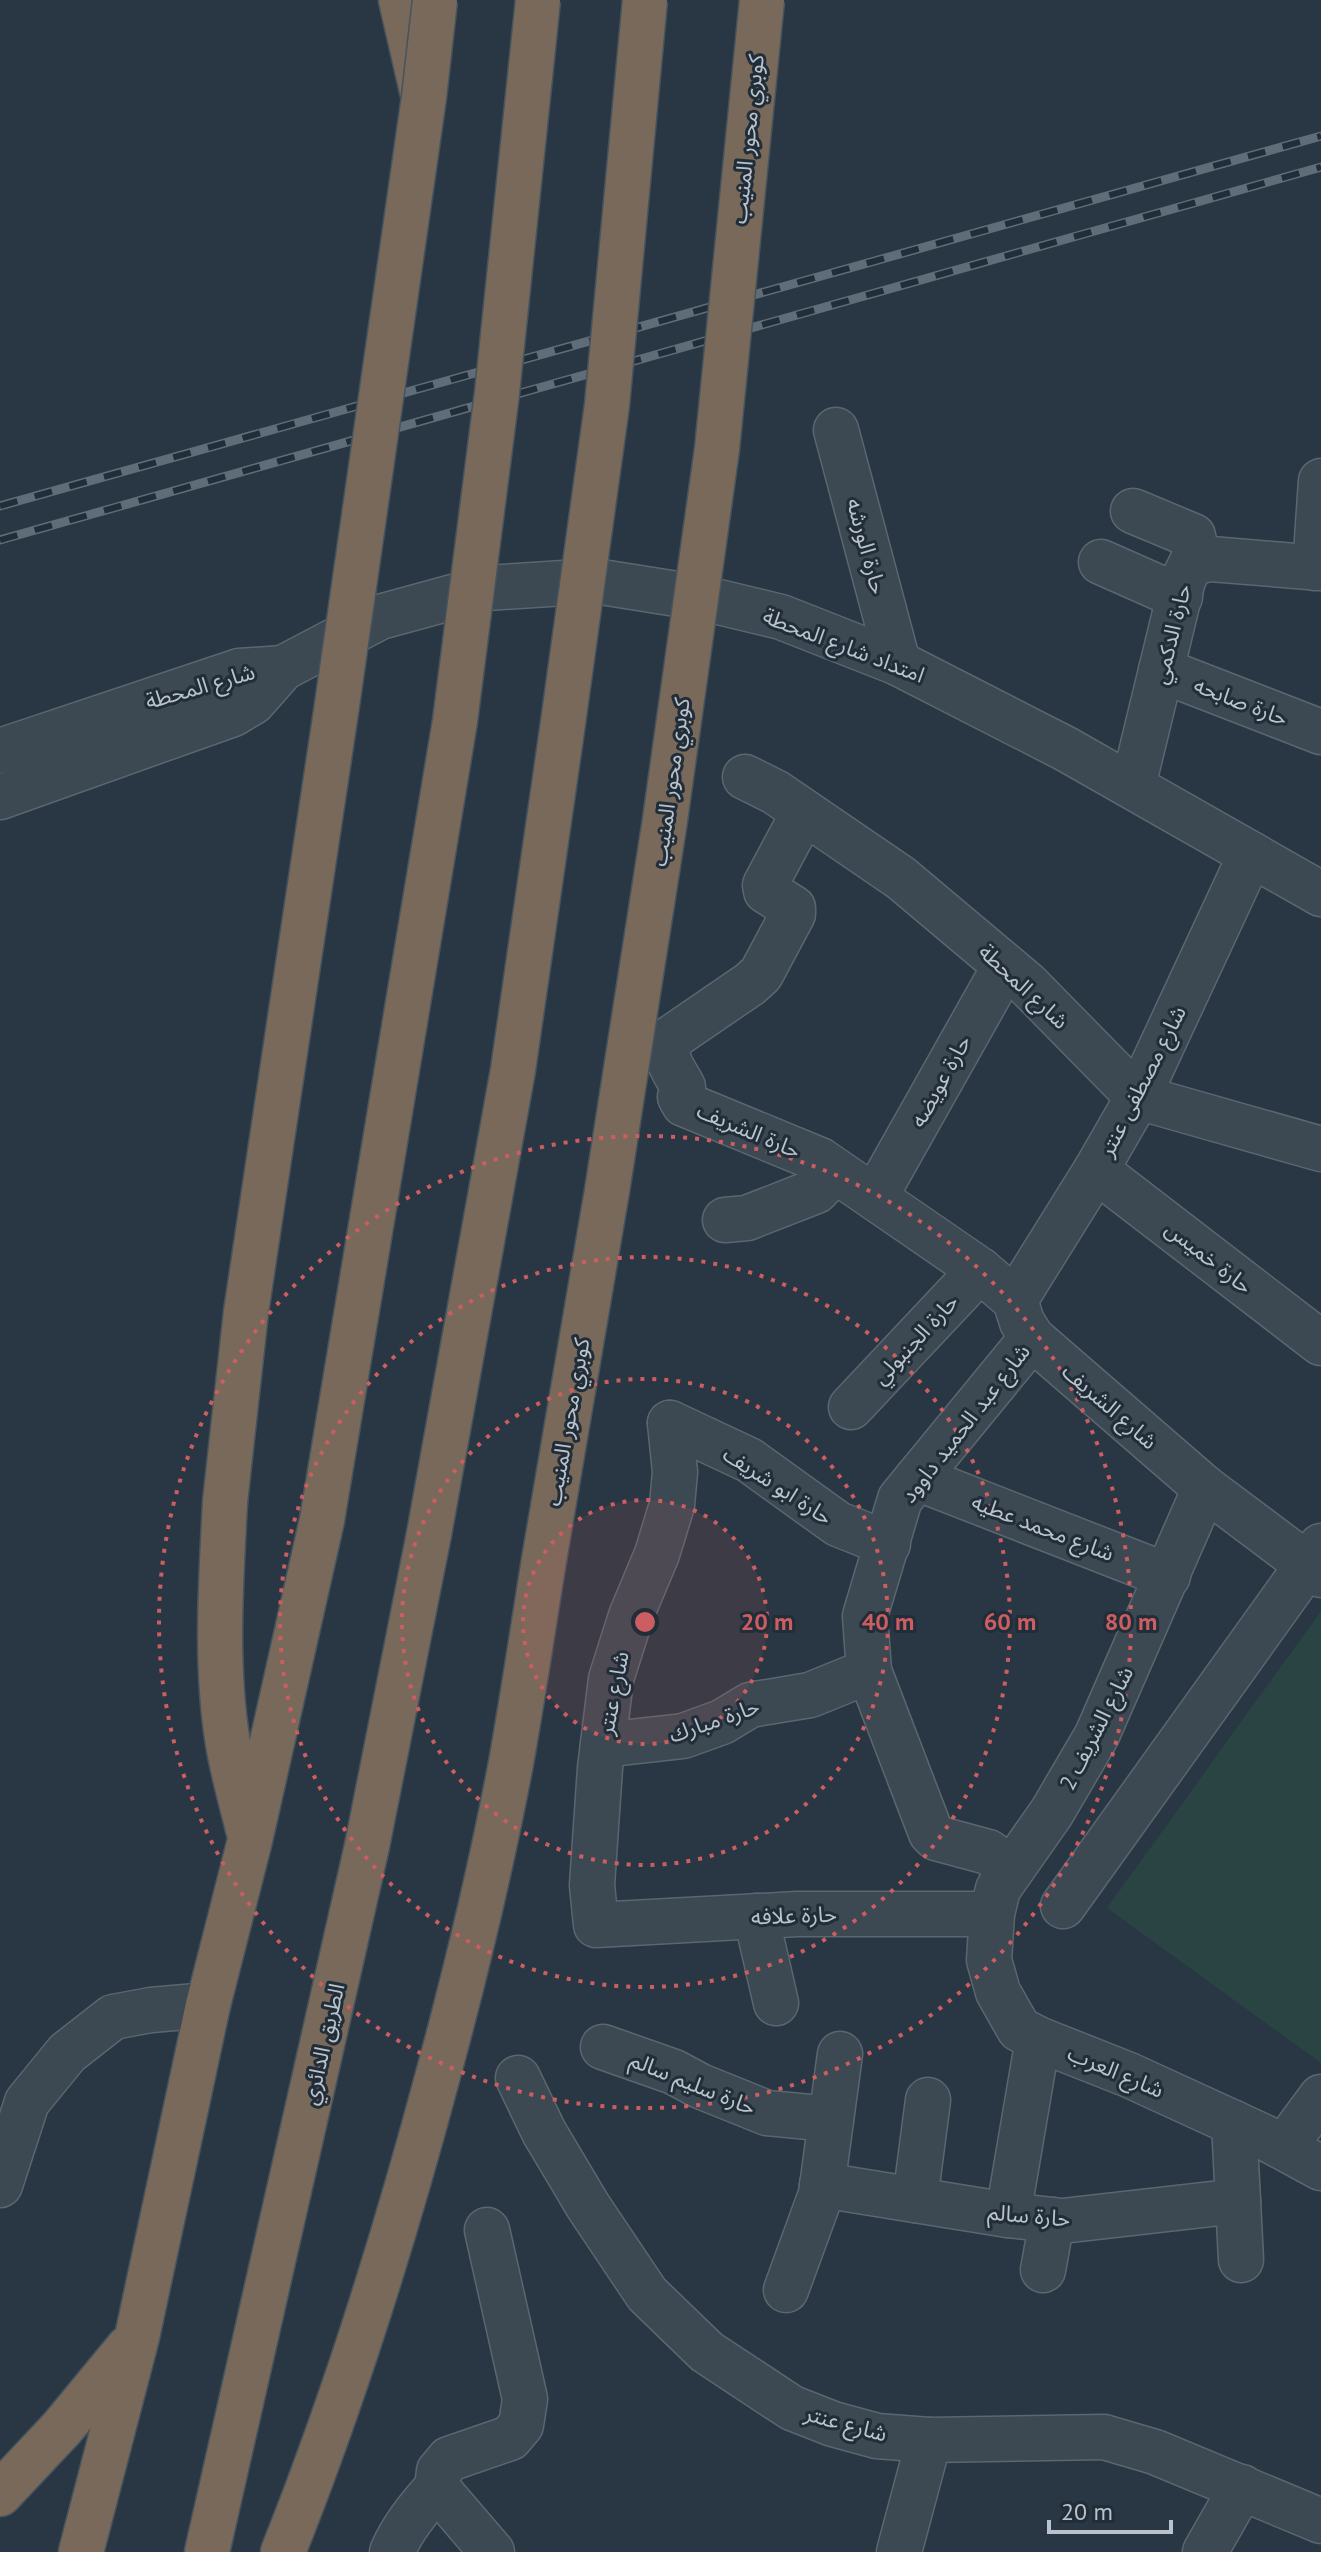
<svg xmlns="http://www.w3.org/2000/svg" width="1321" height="2552" font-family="'PT Sans','Noto Sans Arabic',sans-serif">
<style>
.green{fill:#2a4444}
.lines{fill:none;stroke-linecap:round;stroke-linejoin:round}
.minor-casing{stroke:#5b6670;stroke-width:47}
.highway-casing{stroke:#47535d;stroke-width:47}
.minor{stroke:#3c4852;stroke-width:44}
.highway{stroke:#78695a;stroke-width:44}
.rail-casing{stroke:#5f6d79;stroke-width:9}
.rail{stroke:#212d38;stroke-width:6;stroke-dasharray:18;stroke-linecap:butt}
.highway-bridge-casing{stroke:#47535d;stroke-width:47;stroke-linecap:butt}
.highway-bridge{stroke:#78695a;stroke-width:44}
.ring{fill:none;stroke:#cc5e61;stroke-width:4;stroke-dasharray:4 8}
.labels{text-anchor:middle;stroke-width:6;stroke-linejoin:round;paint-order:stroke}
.street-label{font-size:22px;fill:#bac3cc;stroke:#212d38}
.centre{fill:#cc5e61;stroke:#212d38;stroke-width:4}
.ring-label{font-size:24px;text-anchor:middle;font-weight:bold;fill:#cc5e61;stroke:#212d38;stroke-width:6;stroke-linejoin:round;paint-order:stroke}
</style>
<rect width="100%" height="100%" fill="#283743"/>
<path class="green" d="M1321 1611V2063L1107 1908Z"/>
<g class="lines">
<g class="minor-casing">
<g id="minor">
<path d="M836 430 898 663"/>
<path d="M1133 511 1193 536 1196 551 1192 562"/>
<path d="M1101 562 1180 597"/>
<path d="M1315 568 1321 481"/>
<path d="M1161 670 1321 732"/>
<path d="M0 751 239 671 283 668"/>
<path d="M745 777 775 792 901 878 1027 984 1138 1097 1321 1149"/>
<path d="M1133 786 1183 580 1192 562 1211 559 1321 568"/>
<path d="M0 797 233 714 253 702 283 668 380 617 486 588 595 581 702 598 781 617 898 663 1066 749 1321 894"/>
<path d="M804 812 765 885 766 891 793 908V914L761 974 750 984 671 1038C661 1056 674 1070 683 1087L680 1097 684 1104 820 1160 980 1270 1015 1300 1022 1322 1032 1338 1205 1488 1321 1575"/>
<path d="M1096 1170 1321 1343"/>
<path d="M875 1197 1005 966"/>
<path d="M725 1220 747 1218 816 1191 835 1171"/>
<path d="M1015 1300 1096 1170 1138 1097 1251 854"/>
<path d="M851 1407 980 1270"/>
<path d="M670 1423 675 1472 672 1505 657 1554 631 1616 611 1679 600 1768 592 1885 596 1925 797 1914H992"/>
<path d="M670 1423 749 1460 838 1524 888 1544"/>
<path d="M917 1478 1168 1576"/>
<path d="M1205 1488 1097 1735 1052 1812 998 1889 992 1914 989 1960 998 1992 1019 2029 1038 2039 1129 2075 1262 2136 1321 2168"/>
<path d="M603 1745 683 1736 722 1722 750 1705 810 1695 869 1671"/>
<path d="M1012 1869 988 1852 936 1838 931 1833 869 1671 865 1616 900 1499 1032 1338"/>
<path d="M1063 1906 1321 1546"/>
<path d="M756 1916 776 2003"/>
<path d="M603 2047 674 2072 700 2086 767 2113 831 2119"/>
<path d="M518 2078 544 2132 588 2206 647 2294 707 2352 792 2408 833 2424 877 2436 929 2440 1104 2437 1155 2452 1321 2521"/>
<path d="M1234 2123 1241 2260"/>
<path d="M1284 2147 1321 2097"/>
<path d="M0 2185 27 2102 67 2053 113 2017 151 2010 208 2005"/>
<path d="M822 2185 1008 2215 1062 2221 1238 2201"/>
<path d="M915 2200 928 2100"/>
<path d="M1008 2215 1038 2039"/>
<path d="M487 2230 525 2399 521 2425 510 2438 449 2459 439 2471 437 2488 492 2552"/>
<path d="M1043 2270 1052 2220"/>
<path d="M786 2290 821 2194 840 2054"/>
<path d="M392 2552C403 2527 418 2508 437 2488"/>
<path d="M899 2552 929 2440"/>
<path d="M1205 2552 1242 2487"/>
</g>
</g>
<g class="highway-casing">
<g id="highway">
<path d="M401 0 422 91"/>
<path d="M225 1502C221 1582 215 1665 228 1744 233 1773 241 1801 248 1829"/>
<path d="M0 2494 62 2428 128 2348"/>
<path d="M81 2552 137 2337 208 2005 250 1840 322 1520"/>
<path d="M207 2552 367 1846 429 1534"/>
<path d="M283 2552C345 2397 395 2236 438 2075 466 1972 491 1868 511 1763 523 1696 533 1628 544 1560"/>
</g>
</g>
<use href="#minor" class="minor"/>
<use href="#highway" class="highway"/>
<g class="rail-casing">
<g id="rail">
<path d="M0 506 1321 136"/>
<path d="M0 540 1321 167"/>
</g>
</g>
<use href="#rail" class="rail"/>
<g class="highway-bridge-casing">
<g id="highway-bridge">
<path d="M225 1502 246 1312 337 705 424 97 435 0"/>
<path d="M322 1520 455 721 497 393 538 0"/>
<path d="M429 1534 513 1070 562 730 607 405 645 0"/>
<path d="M544 1560 607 1191 665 820 717 449 762 0"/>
</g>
</g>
<use href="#highway-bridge" class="highway-bridge"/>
</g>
<circle cx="645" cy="1622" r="122" fill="#cc5e61" fill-opacity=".12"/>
<g class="ring">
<circle cx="645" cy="1622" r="122"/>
<circle cx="645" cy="1622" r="243"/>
<circle cx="645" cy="1622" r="365"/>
<circle cx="645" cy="1622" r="486"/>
</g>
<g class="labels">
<g class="street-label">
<text transform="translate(747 139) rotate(-84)" y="8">كوبري محور المنيب</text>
<text transform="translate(867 546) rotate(75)" y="8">حارة الورشه</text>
<text transform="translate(1171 634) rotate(-76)" y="8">حارة الدكمي</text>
<text transform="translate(844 645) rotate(21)" y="8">امتداد شارع المحطة</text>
<text transform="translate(200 686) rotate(-16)" y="8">شارع المحطة</text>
<text transform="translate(1241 701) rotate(21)" y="8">حارة صابحه</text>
<text transform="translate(670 782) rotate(-82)" y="8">كوبري محور المنيب</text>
<text transform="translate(1024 986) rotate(43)" y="8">شارع المحطة</text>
<text transform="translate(940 1081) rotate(-61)" y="8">حارة عويضه</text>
<text transform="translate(1142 1081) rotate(-63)" y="8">شارع مصطفى عنتر</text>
<text transform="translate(749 1130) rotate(23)" y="8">حارة الشريف</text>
<text transform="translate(1209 1257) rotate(38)" y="8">حارة خميس</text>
<text transform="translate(915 1339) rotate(-47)" y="8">حارة الجنبولي</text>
<text transform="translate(1110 1406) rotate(41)" y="8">شارع الشريف</text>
<text transform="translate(567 1422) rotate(-80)" y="8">كوبري محور المنيب</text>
<text transform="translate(965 1423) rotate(-52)" y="8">شارع عبد الحميد داوود</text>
<text transform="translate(778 1485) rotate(33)" y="8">حارة ابو شريف</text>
<text transform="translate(1043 1527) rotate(21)" y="8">شارع محمد عطيه</text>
<text transform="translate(613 1693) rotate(-79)" y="8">شارع عنتر</text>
<text transform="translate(714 1720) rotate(-19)" y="8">حارة مبارك</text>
<text transform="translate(1096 1728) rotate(-63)" y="8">شارع الشريف 2</text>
<text transform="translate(794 1915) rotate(-2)" y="8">حارة علافه</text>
<text transform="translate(323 2044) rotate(-77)" y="8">الطريق الدائري</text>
<text transform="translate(1116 2071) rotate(23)" y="8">شارع العرب</text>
<text transform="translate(693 2083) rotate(22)" y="8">حارة سليم سالم</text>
<text transform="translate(1029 2215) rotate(5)" y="8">حارة سالم</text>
<text transform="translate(846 2423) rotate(15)" y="8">شارع عنتر</text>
</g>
</g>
<circle cx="645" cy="1622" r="12" class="centre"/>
<g class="ring-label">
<text x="767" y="1630">20 m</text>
<text x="888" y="1630">40 m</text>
<text x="1010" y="1630">60 m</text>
<text x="1131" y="1630">80 m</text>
</g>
<path d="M1049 2520v12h122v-12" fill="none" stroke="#bac3cc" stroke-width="4"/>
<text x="1061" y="2520" font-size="24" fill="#bac3cc" stroke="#212d38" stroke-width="6" paint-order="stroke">20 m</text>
</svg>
